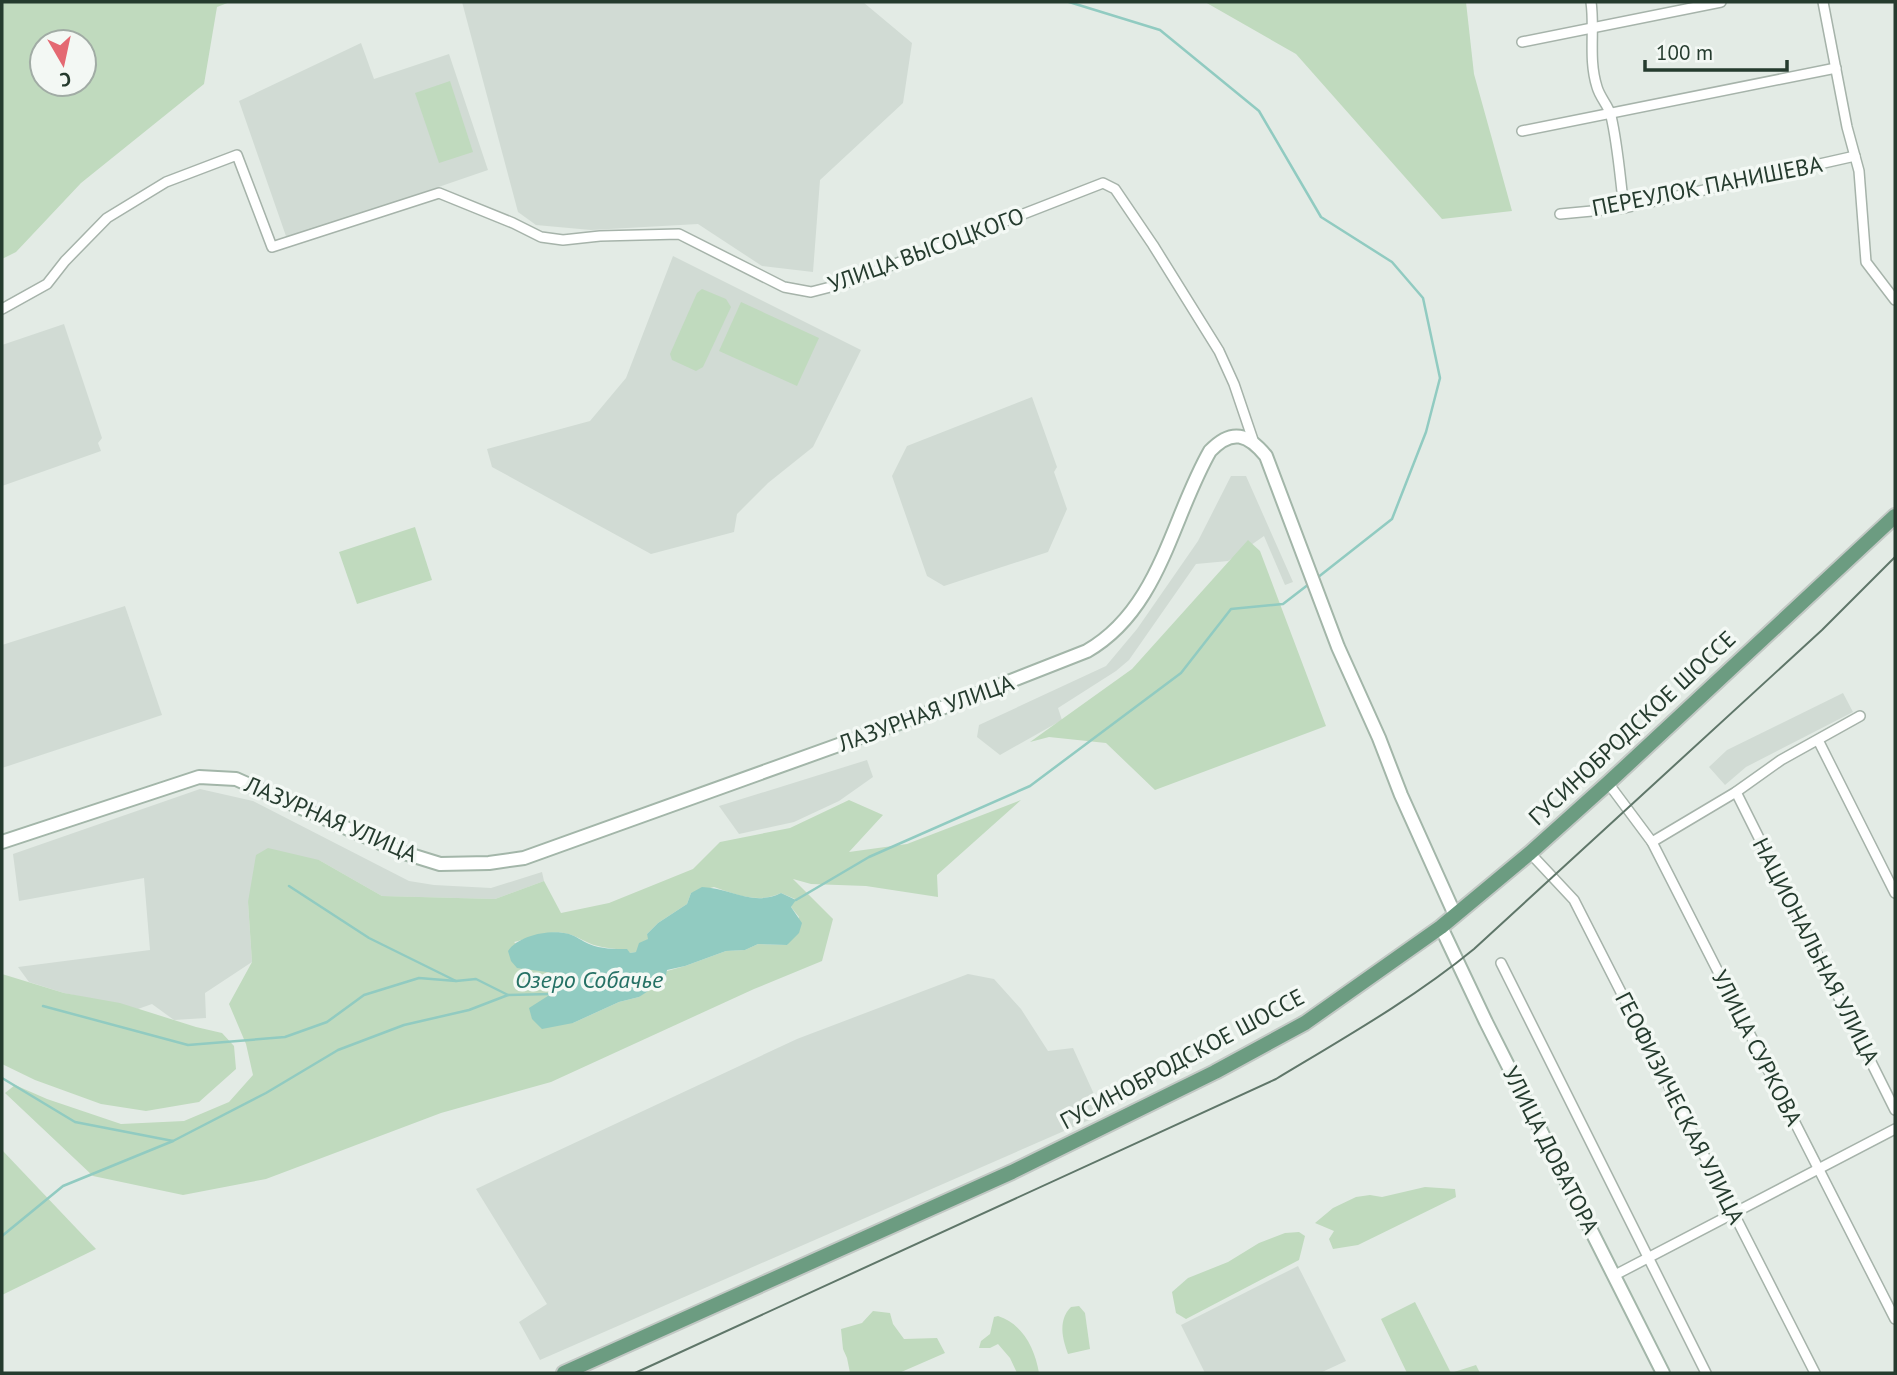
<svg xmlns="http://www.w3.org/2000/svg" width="1897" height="1375" font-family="'PT Sans',sans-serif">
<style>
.built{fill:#d1dbd4}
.green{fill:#c0dabe;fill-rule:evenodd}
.water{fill:#91cbc1}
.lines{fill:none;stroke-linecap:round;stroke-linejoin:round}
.stream{stroke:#91cbc1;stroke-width:2.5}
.street-casing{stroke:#a6b3aa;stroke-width:12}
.secondary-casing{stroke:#a3b6a9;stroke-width:16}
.primary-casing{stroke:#c2c8c4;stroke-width:18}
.street{stroke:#fff;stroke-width:9}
.secondary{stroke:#fff;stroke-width:12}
.primary{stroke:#6c9c81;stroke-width:14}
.tram{stroke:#5f7669;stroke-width:2}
.labels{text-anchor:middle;stroke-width:7;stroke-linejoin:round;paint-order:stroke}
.street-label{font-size:23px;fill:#253b2e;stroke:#f3f8f4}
.water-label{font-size:24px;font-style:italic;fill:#257165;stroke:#f3f8f4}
</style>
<rect width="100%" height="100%" fill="#e3ebe5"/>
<g class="built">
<path d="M462 2H863L912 43 903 103 820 180 813 272 762 266 698 224 591 230 536 225 518 212Z"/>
<path d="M361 43 374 79 449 54 488 170 287 239 239 101Z"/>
<path d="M673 256 861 350 813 447 768 483 737 514 734 532 651 554 492 467 487 449 590 421 626 378Z"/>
<path d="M64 324 102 438 98 443 101 451 2 486V345Z"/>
<path d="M1032 397 1057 467 1054 472 1067 509 1048 552 944 586 927 576 892 476 907 446Z"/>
<path d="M1231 476H1246L1293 582 1285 585 1264 536 1228 561 1196 564 1129 660 1116 671 1058 708 1062 720 1000 755 977 737 979 725 1106 666 1137 629 1198 541Z"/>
<path d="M125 606 162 715 2 768V645Z"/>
<path d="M1843 693 1853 712 1746 767 1725 785 1709 767 1727 750Z"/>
<path d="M867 760 873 777 839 801 794 822 739 834 719 806Z"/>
<path d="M200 789 253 801 409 881 434 885 491 888 542 872 544 881 495 899 382 896 319 860 248 902 252 962 205 993 206 1018 174 1020 152 1004 138 1009 64 993 29 982 18 967 150 950 144 878 19 901 13 854Z"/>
<path d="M968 974 994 979 1021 1009 1048 1051 1073 1048 1103 1114 540 1360 519 1322 547 1304 476 1189 797 1039Z"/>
<path d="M1298 1266 1346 1361 1320 1373H1205L1181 1325Z"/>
</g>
<g class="green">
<path d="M2 2H230L217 7 204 84 81 183 16 252 2 259ZM42 42H84V84H42Z"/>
<path d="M1205 2H1466L1474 74 1512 211 1442 219 1296 54Z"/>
<path d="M450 81 473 152 439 163 415 93Z"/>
<path d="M702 289 726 299 731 307 703 367 696 371 672 360 670 354 697 293Z"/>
<path d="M741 302 819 338 797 386 719 351Z"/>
<path d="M415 527 432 580 357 604 339 552Z"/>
<path d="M1248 540 1260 551 1326 726 1155 790 1106 743 1049 737 1030 742 1132 669Z"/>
<path d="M849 800 883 815 849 852 907 844 1021 800 937 875 938 897 866 886 811 884 793 879 833 919 822 961 754 989 551 1082 441 1113 266 1179 183 1195 93 1176 5 1093 15 1085 47 1099 121 1124 184 1121 229 1102 253 1075 246 1044 229 1004 252 962 248 902 256 855 268 848 319 860 382 896 495 899 544 881 561 913 609 903 693 869 720 842 790 828ZM714 887C737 895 758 904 781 893L795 899 791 907 799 917 787 945 758 944 745 950 726 951 685 966 667 971 639 997 619 1002 573 1023 556 986 557 979 555 973 545 970 514 942C531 938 549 929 568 934 578 936 587 944 598 946 609 949 621 948 630 953L637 952 649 938 647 934 658 923 687 904 691 893Z"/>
<path d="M2 974 64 993 120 1003 196 1027 222 1033 234 1046 236 1069 199 1102 146 1111 101 1104 35 1080 2 1064Z"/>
<path d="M2 1150 96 1249 2 1295Z"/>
<path d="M1425 1187 1455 1189 1456 1197 1358 1245 1333 1249 1329 1239 1334 1231 1315 1223 1333 1208 1356 1197 1370 1195 1382 1197Z"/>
<path d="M1299 1232 1305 1236 1299 1260 1186 1319 1176 1313 1172 1292 1188 1278 1228 1262 1259 1243 1285 1233Z"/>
<path d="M1415 1302 1451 1373 1476 1365 1480 1373H1407L1381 1319Z"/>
<path d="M1079 1306 1085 1313 1090 1349 1068 1354C1062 1338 1058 1320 1071 1307Z"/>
<path d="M873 1311 890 1313 893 1324 904 1339 937 1338 945 1353 899 1373H850L847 1358 843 1349 841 1329 862 1323Z"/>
<path d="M998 1316C1023 1324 1035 1349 1039 1373H1017L1010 1358 998 1344 990 1348H979L981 1341 990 1334 994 1317Z"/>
</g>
<path class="water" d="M702 887C730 888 753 907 781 893L796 900 791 907 802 923 799 933 787 945 758 944 745 950 726 951 685 966 667 970 665 980 639 997 619 1002 573 1023 542 1029 532 1019 529 1008 551 994 557 979 554 973 517 968 511 961 508 951C519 935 550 929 569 934 576 936 582 941 589 944 601 949 614 949 627 949L630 953 636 952 639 943 648 939 647 934 658 923 687 904 691 893Z"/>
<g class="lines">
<g class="stream">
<path d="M1069 2 1160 30 1259 111 1321 217 1392 262 1423 298 1440 378 1426 432 1392 519 1317 578"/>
<path d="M289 886 369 938 456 981 476 979 508 995 551 994"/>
<path d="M796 900 869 857 1030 786 1181 673 1231 609 1283 604 1309 584"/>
<path d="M43 1006 188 1045 285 1037 327 1022 364 995 419 978 456 981"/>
<path d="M2 1078 75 1122 173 1141 266 1093 338 1050 404 1025 469 1010 508 995"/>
<path d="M2 1236 63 1186 173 1141"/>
</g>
<g class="street-casing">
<g id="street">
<path d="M1591 2C1595 30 1588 59 1597 87 1600 98 1609 106 1611 116 1618 146 1620 178 1624 208"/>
<path d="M1823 2 1847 127 1859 171 1866 262 1895 300"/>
<path d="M1522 42 1721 2"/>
<path d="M1522 131 1836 68"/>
<path d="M1560 214 1624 208 1855 156"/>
<path d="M2 309 47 284 65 261 107 218 166 182 237 155 272 247 439 193 513 223 541 237 563 240 600 236 679 234 784 287 811 292 846 283 1103 183 1115 189 1153 245 1219 351 1234 384 1253 440"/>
<path d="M1818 740 1895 893"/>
<path d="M1608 783 1652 842 1895 1319"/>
<path d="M1736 792 1895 1110"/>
<path d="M1652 842 1736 792 1781 760 1860 716"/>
<path d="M1530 853 1574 900 1815 1373"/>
<path d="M1501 963 1706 1373"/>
<path d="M1615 1275 1895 1129"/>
</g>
</g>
<g class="secondary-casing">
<g id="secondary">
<path d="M2 842 199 777 236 779 398 851 440 864 489 863 524 858 947 706 1087 651C1160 609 1171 519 1210 451 1232 428 1248 434 1266 456L1338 647 1379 738 1401 795 1455 915"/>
<path d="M1441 927 1486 1022 1663 1373"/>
</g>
</g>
<g class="primary-casing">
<path id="primary" d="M564 1373 1012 1172 1215 1072 1305 1023 1441 927 1530 853 1608 783 1895 516"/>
</g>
<use href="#street" class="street"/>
<use href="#secondary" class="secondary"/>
<use href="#primary" class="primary"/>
<path class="tram" d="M635 1373 1276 1079C1344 1038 1413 999 1474 949L1822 630 1895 557"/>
</g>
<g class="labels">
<g class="street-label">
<text transform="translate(1707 186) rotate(-11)" y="8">ПЕРЕУЛОК ПАНИШЕВА</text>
<text transform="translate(926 250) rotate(-20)" y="8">УЛИЦА ВЫСОЦКОГО</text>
<text transform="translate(926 713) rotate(-20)" y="8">ЛАЗУРНАЯ УЛИЦА</text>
<text transform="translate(1632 728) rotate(-43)" y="8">ГУСИНОБРОДСКОЕ ШОССЕ</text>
<text transform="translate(331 819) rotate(23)" y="8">ЛАЗУРНАЯ УЛИЦА</text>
<text transform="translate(1816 951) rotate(63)" y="8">НАЦИОНАЛЬНАЯ УЛИЦА</text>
<text transform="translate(1757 1048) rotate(63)" y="8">УЛИЦА СУРКОВА</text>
<text transform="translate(1182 1059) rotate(-28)" y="8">ГУСИНОБРОДСКОЕ ШОССЕ</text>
<text transform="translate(1680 1108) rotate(63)" y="8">ГЕОФИЗИЧЕСКАЯ УЛИЦА</text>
<text transform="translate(1551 1150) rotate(63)" y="8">УЛИЦА ДОВАТОРА</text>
</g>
<g class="water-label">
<text x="589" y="988">Озеро Собачье</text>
</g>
</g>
<rect width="1897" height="1375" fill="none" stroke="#253b2e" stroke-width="7"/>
<g transform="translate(63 63) rotate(171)"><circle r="33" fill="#f3f8f4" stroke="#a1aca5" stroke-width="2"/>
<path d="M0-5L12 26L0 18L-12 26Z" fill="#e46972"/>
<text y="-10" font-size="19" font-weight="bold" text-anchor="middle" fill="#253b2e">С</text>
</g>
<path d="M1645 60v10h142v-10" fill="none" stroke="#253b2e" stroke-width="3.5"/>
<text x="1656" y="60" font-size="21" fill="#253b2e" stroke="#f3f8f4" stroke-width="5" paint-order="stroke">100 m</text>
</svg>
